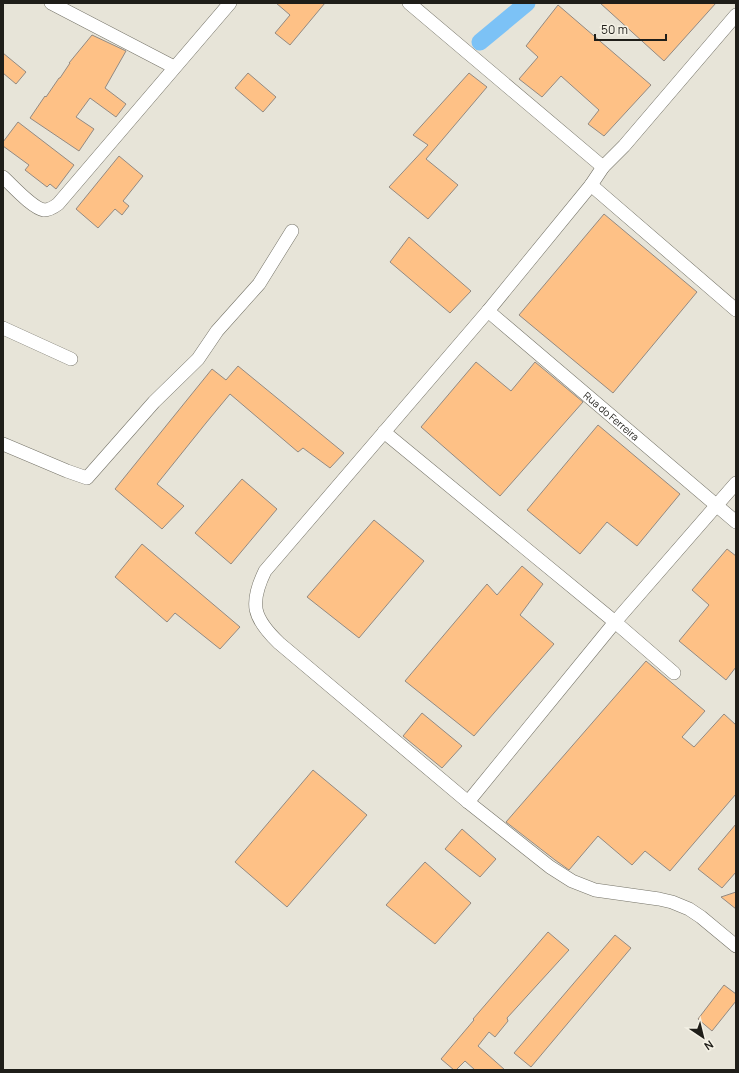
<svg xmlns="http://www.w3.org/2000/svg" width="739" height="1073" font-family="Manrope,sans-serif">
<style>
.lines{fill:none;stroke-linecap:round;stroke-linejoin:round}
.river{stroke:#7cc2f6;stroke-width:17}
.building{fill:#fec186;stroke:#938a82}
.minor-casing{stroke:#757368;stroke-width:14}
.minor{stroke:#fff;stroke-width:13}
.labels{text-anchor:middle;stroke-width:3;stroke-linejoin:round;paint-order:stroke}
.street-label{font-size:10px;fill:#1f1e19;stroke:#f4f1e5}
</style>
<rect width="100%" height="100%" fill="#e7e4d8"/>
<g class="lines">
<path class="river" d="M480 42 527 3"/>
</g>
<g class="building">
<path d="M276 3H325L290 45 275 33 290 15Z"/>
<path d="M600 3H716L664 61Z"/>
<path d="M558 5 651 85 604 136 588 124 599 110 561 76 542 97 519 79 538 57 526 46Z"/>
<path d="M92 35 126 51 105 88 126 104 116 117 90 98 76 117 94 129 79 151 30 118 45 96 46 97 59 78H60L70 63H69Z"/>
<path d="M3 53 26 72 16 84 3 73Z"/>
<path d="M248 73 276 97 263 112 235 88Z"/>
<path d="M469 73 487 87 426 159 458 185 428 219 389 187 428 145 413 135Z"/>
<path d="M18 122 74 165 56 189 50 184 47 187 25 170 29 165 3 146V142Z"/>
<path d="M119 156 143 176 123 201 129 206 122 215 115 209 98 228 76 209Z"/>
<path d="M604 214 697 292 613 393 519 315Z"/>
<path d="M409 237 471 291 450 313 390 262Z"/>
<path d="M476 362 511 391 535 362 583 402 500 496 421 427Z"/>
<path d="M238 366 344 453 330 468 303 448 298 452 230 394 206 423 157 484 184 506 162 529 115 489 212 369 226 380Z"/>
<path d="M598 425 680 494 637 546 607 522 580 554 527 510Z"/>
<path d="M242 479 277 509 231 564 195 533Z"/>
<path d="M374 520 424 561 359 638 307 597Z"/>
<path d="M142 544 240 627 220 649 175 613 167 622 115 577Z"/>
<path d="M727 549 736 556V667L726 680 679 641 709 605 692 590Z"/>
<path d="M522 566 543 584 520 615 554 644 474 736 405 681 487 584 497 595Z"/>
<path d="M646 661 705 711 682 737 694 747 724 714 736 725V794L670 871 645 851 632 865 598 836 569 870 555 860 506 822Z"/>
<path d="M422 713 462 746 442 768 403 736Z"/>
<path d="M313 770 367 815 287 907 235 862Z"/>
<path d="M736 824V872L722 888 698 869Z"/>
<path d="M462 829 496 859 480 877 445 849Z"/>
<path d="M425 862 471 903 435 944 386 905Z"/>
<path d="M736 892V909L721 897Z"/>
<path d="M548 932 569 950 507 1018 508 1021 495 1037 489 1032 478 1046 505 1070H475L465 1061 456 1070H454L441 1059 474 1020 473 1019Z"/>
<path d="M615 935 631 948 531 1067 514 1053Z"/>
<path d="M724 985 736 994V1001L712 1031 698 1019Z"/>
</g>
<g class="lines">
<g class="minor-casing">
<g id="minor">
<path d="M51 3 174 67"/>
<path d="M409 3 603 167"/>
<path d="M736 15 624 146 603 167 591 185 488 311 265 571C249 604 253 618 279 643L468 802 550 867 572 881 595 890 659 899 672 902 689 909 701 917 736 946"/>
<path d="M3 177C12 185 32 208 44 210 50 210 54 207 58 204L230 3"/>
<path d="M591 185 736 310"/>
<path id="s1" d="M488 311 736 522"/>
<path d="M3 328 71 359"/>
<path d="M384 432 615 622 674 673"/>
<path d="M3 444 67 471 87 478 154 402 198 359 217 331 259 284 292 231"/>
<path d="M468 802 615 622 736 483"/>
</g>
</g>
<use href="#minor" class="minor"/>
</g>
<g class="labels">
<g class="street-label">
<text dy="4" stroke="none"><textPath href="#s1" startOffset="162">Rua do Ferreira</textPath></text>
</g>
</g>
<rect width="739" height="1073" fill="none" stroke="#1f1e19" stroke-width="8"/>
<g transform="translate(703 1037) rotate(145)" stroke="#f4f1e5" stroke-width="3" paint-order="stroke">
<path d="M0-3L7 15L0 10L-7 15Z" fill="#1f1e19"/>
<text y="-6" font-size="11" font-weight="bold" text-anchor="middle" fill="#1f1e19">N</text>
</g>
<path d="M595 34v6h71v-6" fill="none" stroke="#1f1e19" stroke-width="2"/>
<text x="601" y="34" font-size="12" fill="#1f1e19" stroke="#f4f1e5" stroke-width="3" paint-order="stroke">50 m</text>
</svg>
